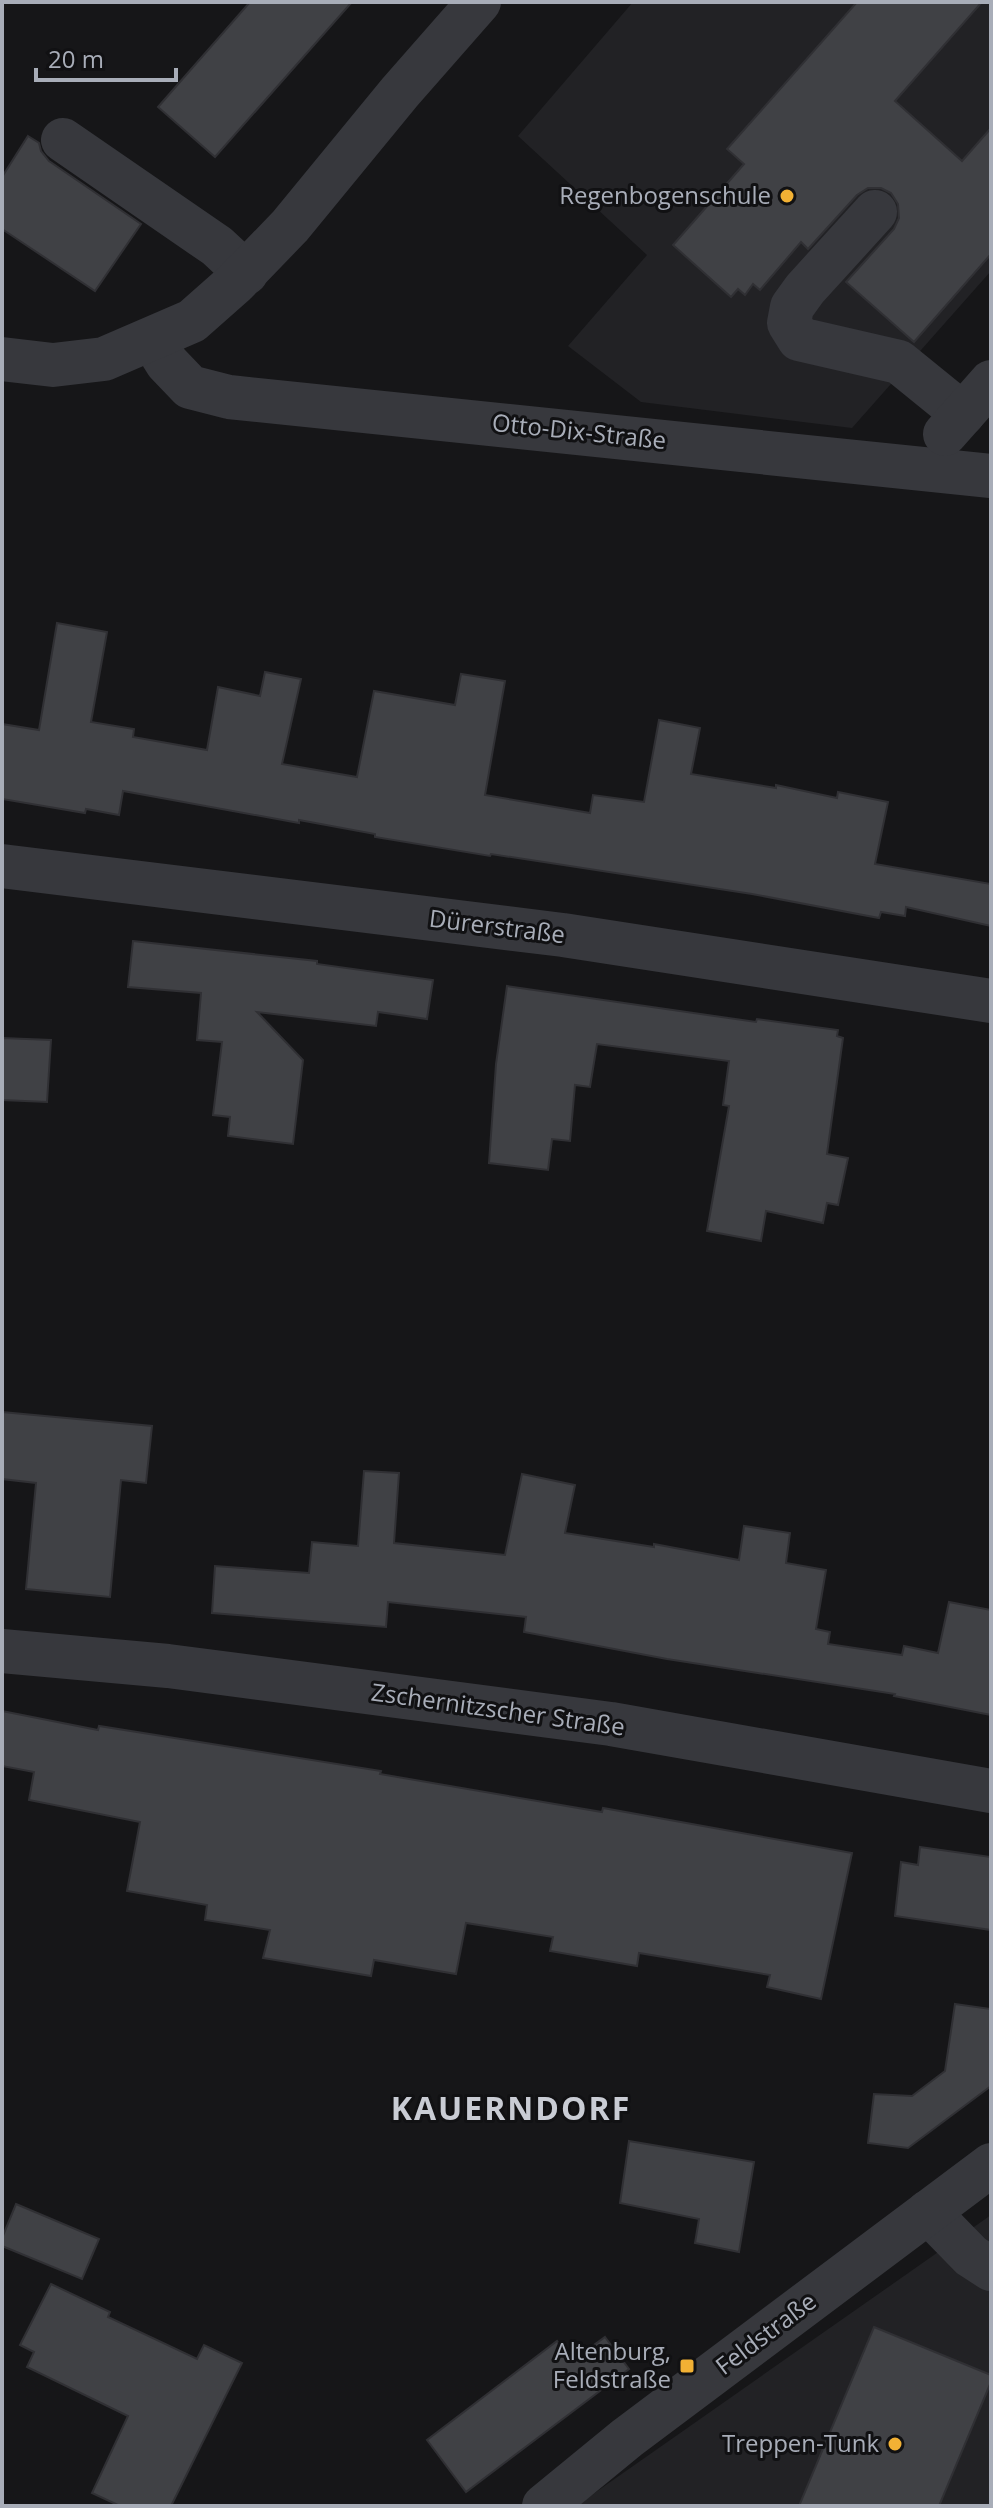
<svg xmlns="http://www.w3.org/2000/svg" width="993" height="2508" font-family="'Open Sans',sans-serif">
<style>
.built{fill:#222225}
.building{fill:#404145;stroke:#303034;stroke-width:2}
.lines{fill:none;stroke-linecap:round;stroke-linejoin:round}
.minor{stroke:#37383d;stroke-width:44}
.poi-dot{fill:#f2b134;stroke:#111113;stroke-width:3}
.labels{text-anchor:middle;stroke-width:6;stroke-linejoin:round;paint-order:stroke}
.poi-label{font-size:24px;fill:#a8adb8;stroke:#111113;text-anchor:end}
.street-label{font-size:24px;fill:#a8adb8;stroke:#111113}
.district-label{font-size:32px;font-weight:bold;letter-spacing:2px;fill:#c9ccd4;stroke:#111113}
</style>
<rect width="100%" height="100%" fill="#161618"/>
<g class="built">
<path d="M633 2H991V271L852 428 641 402 568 346 647 255 518 136Z"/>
<path d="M991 2215V2506H576Z"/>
</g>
<g class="building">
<path d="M250 2H352L215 157 158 107Z"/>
<path d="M857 2H982L895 101 962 161 991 128V254L914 342 846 282 894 229 899 218 898 204 891 193 881 188H868L857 195 808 249 801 242 760 290 753 284 745 295 738 289 731 297 673 245 744 164 727 149Z"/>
<path d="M28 136 39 143 41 151 49 161 141 224 95 291 2 229V177Z"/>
<path d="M57 623 107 632 91 722 134 729 133 737 207 750 218 687 260 696 265 672 301 679 282 764 357 777 374 691 455 705 461 674 505 681 485 795 590 813 593 795 644 802 659 720 700 728 691 774 776 788V785L837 798 838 792 888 802 875 864 991 884V926L906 907 905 916 881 912 879 918 752 894 491 854 490 856 375 837V834L299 820V823L123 791 119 815 86 809 85 813 2 799V724L39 730Z"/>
<path d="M133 941 317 961V964L433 980 427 1019 378 1012 376 1026 257 1012 303 1060 293 1144 228 1136 230 1117 213 1115 222 1042 197 1040 201 993 128 987Z"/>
<path d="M507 986 756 1022 757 1019 838 1030 837 1036 843 1038 827 1154 848 1158 838 1205 827 1203 823 1223 766 1211 761 1241 707 1231 729 1106 723 1105 729 1061 597 1044 590 1087 575 1085 570 1141 552 1139 548 1170 489 1163 496 1064Z"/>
<path d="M2 1038 51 1040 47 1102 2 1100Z"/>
<path d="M2 1412 152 1426 146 1483 121 1480 110 1597 26 1589 36 1483 2 1479Z"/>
<path d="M364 1471 399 1473 394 1543 505 1555 522 1474 575 1485 565 1533 654 1547V1544L739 1560 744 1526 790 1533 786 1563 826 1570 816 1629 830 1632 828 1644 902 1655 904 1646 938 1653 949 1602 991 1610V1715L894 1696 895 1694 667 1659 524 1632 526 1617 388 1602 386 1627 212 1613 215 1566 309 1573 312 1542 358 1546Z"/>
<path d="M2 1711 98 1730 99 1726 381 1771 380 1774 602 1812 603 1808 852 1853 821 1999 767 1987 770 1975 639 1953 637 1966 550 1951 553 1937 466 1923 456 1974 374 1960 371 1976 263 1958 270 1930 205 1920 207 1905 127 1891 140 1822 29 1800 34 1772 2 1766Z"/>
<path d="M920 1847 991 1857V1930L895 1916 901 1862 918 1865Z"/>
<path d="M955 2004 991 2009V2086L908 2148 868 2143 874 2094 912 2096 945 2071Z"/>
<path d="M629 2141 754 2162 739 2252 695 2243 699 2219 620 2203Z"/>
<path d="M16 2204 99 2239 82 2279 2 2246V2238Z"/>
<path d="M51 2284 110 2312 108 2317 197 2359 204 2345 242 2363 171 2506H120L92 2493 128 2416 27 2367 34 2352 20 2345Z"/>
<path d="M874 2327 991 2375V2382L939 2506H799Z"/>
<path d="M605 2337 629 2369 466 2492 427 2440 557 2341 572 2361Z"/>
</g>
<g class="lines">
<g class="minor">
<path d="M63 140 217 246 246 273"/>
<path d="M875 212 805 289 792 307 789 323 799 339 899 362 963 414"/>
<path d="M152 339 167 363 190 387 229 397 991 476"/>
<path d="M2 359 53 365 104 359 192 321 235 283 290 226 400 92 479 2"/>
<path d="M945 434 991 382"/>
<path d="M2 866 563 935 991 1001"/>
<path d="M2 1651 168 1666 611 1724 991 1791"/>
<path d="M928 2212 971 2256 991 2269"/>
<path d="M544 2506 627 2438 991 2165"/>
</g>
</g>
<g class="poi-dot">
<circle cx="787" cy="196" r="8"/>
<rect x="679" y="2358" width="16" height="16" rx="4"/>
<circle cx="895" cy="2444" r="8"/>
</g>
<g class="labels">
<g class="poi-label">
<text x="771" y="204">Regenbogenschule</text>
<text x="671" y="2360">Altenburg,<tspan x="671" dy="28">Feldstraße</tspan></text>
<text x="879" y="2452">Treppen-Tunk</text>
</g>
<g class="street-label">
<text transform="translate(579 432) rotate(6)" y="8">Otto-Dix-Straße</text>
<text transform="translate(497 927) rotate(7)" y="8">Dürerstraße</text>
<text transform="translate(498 1710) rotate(8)" y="8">Zschernitzscher Straße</text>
<text transform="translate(766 2334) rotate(-37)" y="8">Feldstraße</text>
</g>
<g class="district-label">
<text x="511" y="2120">KAUERNDORF</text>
</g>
</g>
<rect width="993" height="2508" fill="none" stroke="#a8adb8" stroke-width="8"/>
<path d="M36 68v12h140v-12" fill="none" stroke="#a8adb8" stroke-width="4"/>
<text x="48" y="68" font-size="24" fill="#a8adb8" stroke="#111113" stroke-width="6" paint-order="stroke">20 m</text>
</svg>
